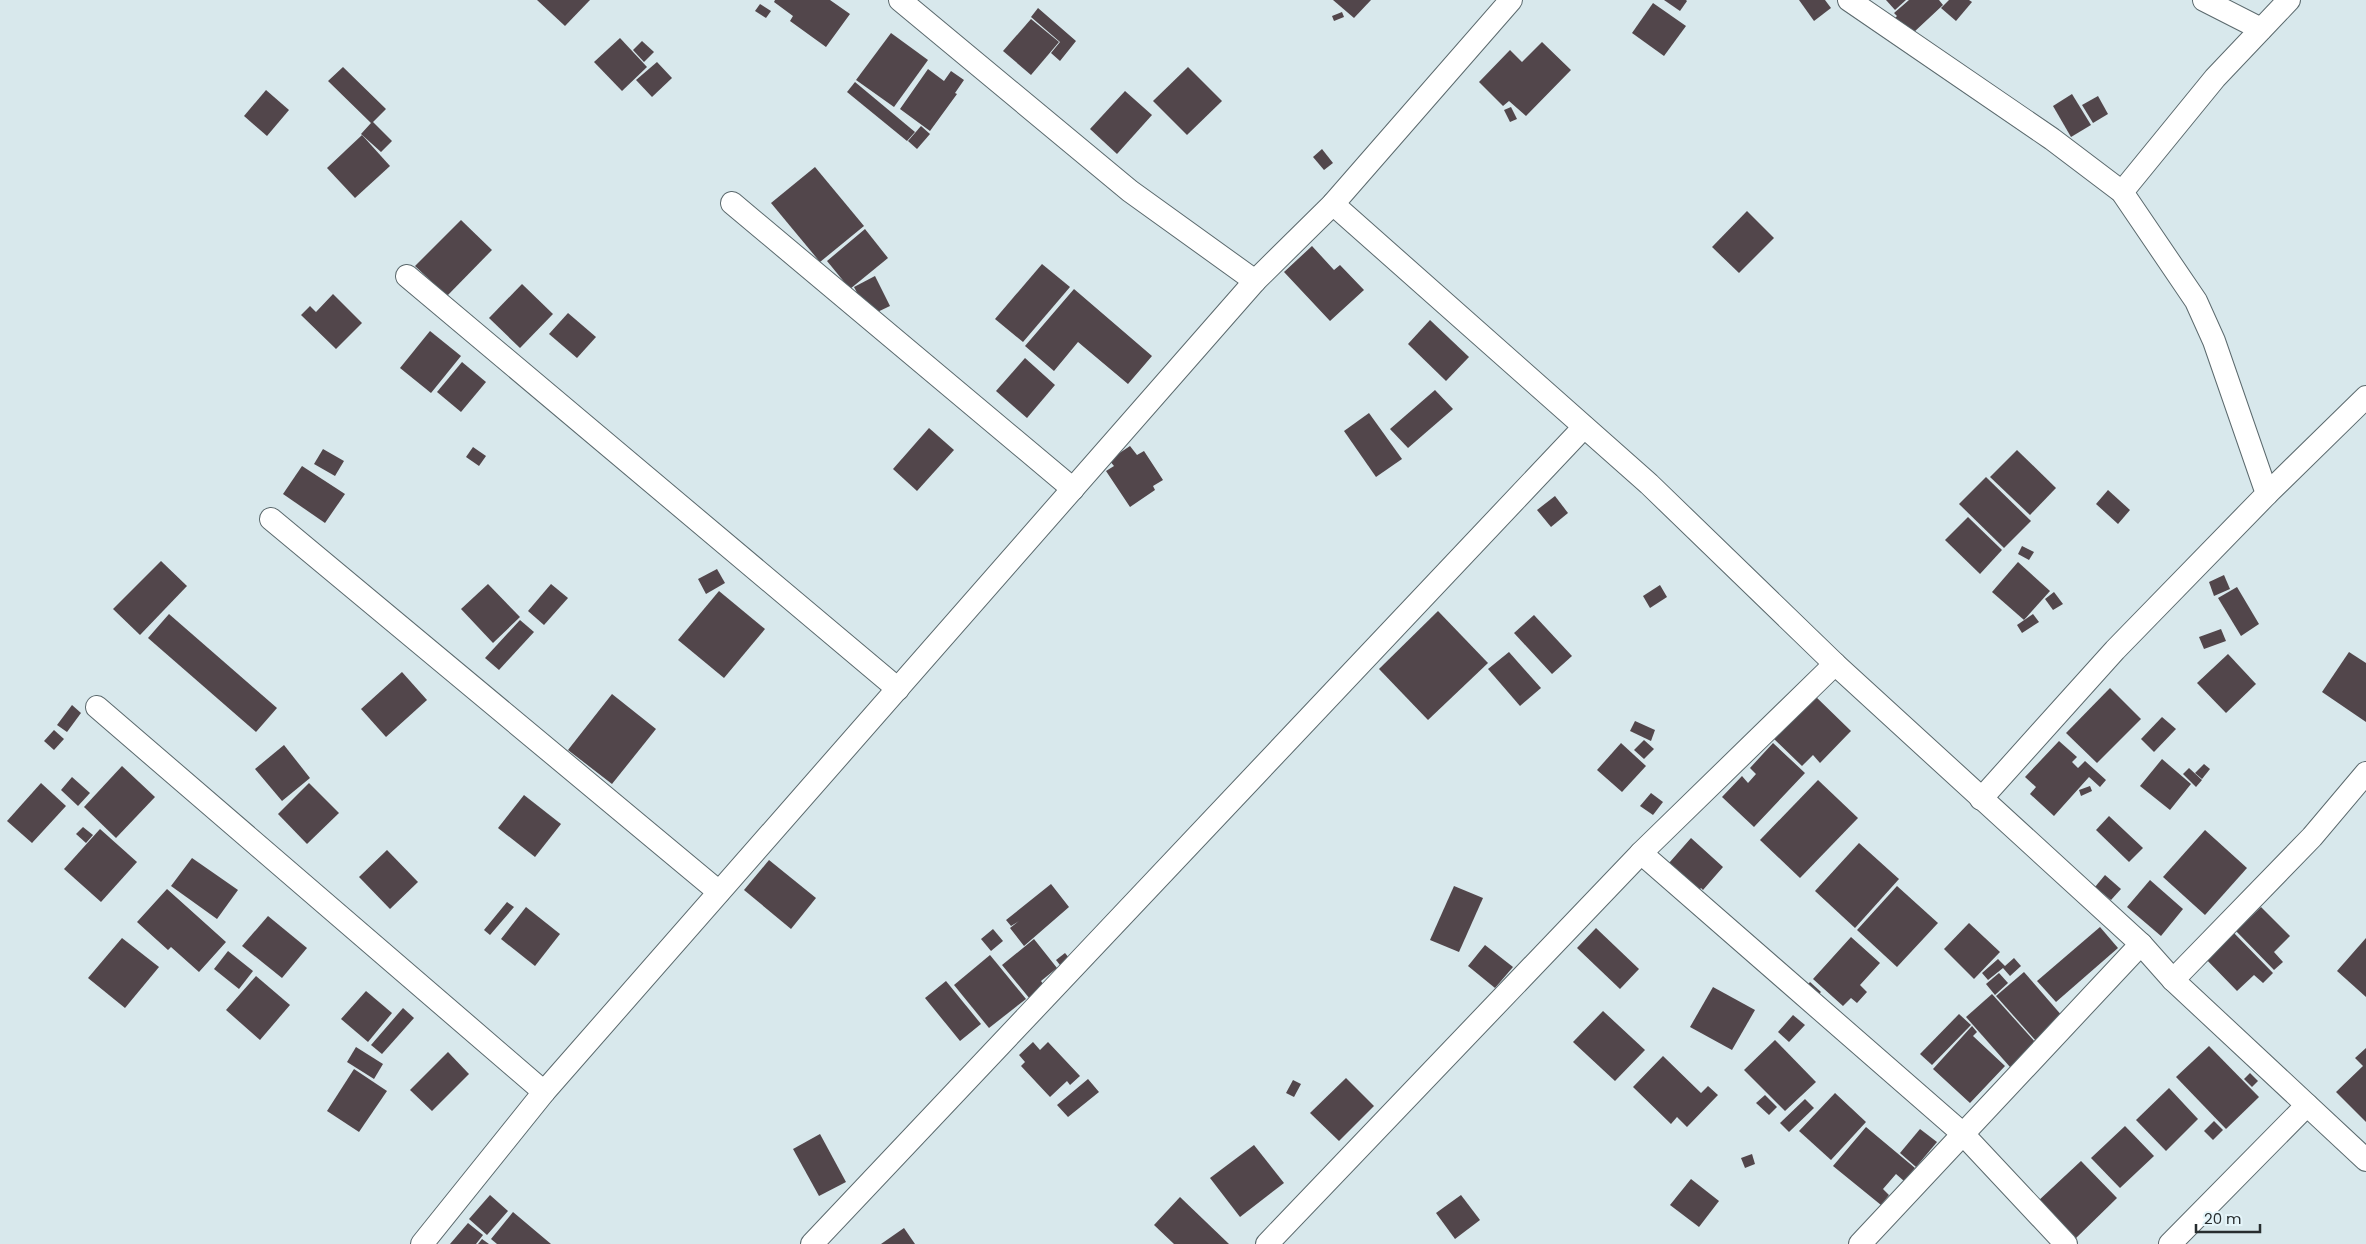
<svg xmlns="http://www.w3.org/2000/svg" width="2366" height="1244" font-family="Poppins,sans-serif">
<style>
.building{fill:#52464b}
.lines{fill:none;stroke-linecap:round;stroke-linejoin:round}
.street-casing{stroke:#5b696d;stroke-width:24}
.street{stroke:#fff;stroke-width:22}
</style>
<rect width="100%" height="100%" fill="#d8e8ec"/>
<g class="building">
<path d="M537 0H590L565 26Z"/>
<path d="M775 0H830L850 14 826 47 790 21 793 16 774 2Z"/>
<path d="M1333 0H1371L1354 18Z"/>
<path d="M1664 0H1686L1687 1 1680 11Z"/>
<path d="M1799 0H1825L1831 8 1814 21Z"/>
<path d="M1886 0H1906L1895 10Z"/>
<path d="M1909 0H1939L1943 5 1913 33 1906 25 1900 31 1891 22 1897 16 1894 13Z"/>
<path d="M1949 0H1969L1972 2 1956 21 1941 8Z"/>
<path d="M1653 3 1686 26 1664 56 1632 33Z"/>
<path d="M760 4 771 11 766 18 755 11Z"/>
<path d="M1038 8 1076 41 1060 61 1051 53 1060 42 1031 17Z"/>
<path d="M1342 12 1344 17 1334 21 1332 16Z"/>
<path d="M1031 19 1059 42 1031 75 1003 51Z"/>
<path d="M891 33 928 60 894 107 856 80Z"/>
<path d="M620 38 647 67 622 91 594 62Z"/>
<path d="M642 41 654 52 644 62 633 50Z"/>
<path d="M1542 42 1571 70 1526 116 1509 101 1503 106 1479 82 1510 50 1522 62Z"/>
<path d="M657 62 672 78 652 97 636 80Z"/>
<path d="M343 67 386 109 373 122 392 141 381 152 361 134 371 123 328 81Z"/>
<path d="M1188 67 1222 101 1187 135 1153 101Z"/>
<path d="M928 69 944 81 951 71 964 80 955 93 957 94 930 131 900 109Z"/>
<path d="M855 82 915 132 907 141 847 92Z"/>
<path d="M266 90 289 110 267 136 244 116Z"/>
<path d="M1125 91 1152 115 1117 154 1090 129Z"/>
<path d="M2072 94 2091 125 2071 137 2053 106Z"/>
<path d="M2098 96 2108 114 2093 123 2082 105Z"/>
<path d="M1511 107 1517 119 1510 122 1504 110Z"/>
<path d="M921 126 930 134 917 149 908 141Z"/>
<path d="M362 135 390 166 355 198 327 168Z"/>
<path d="M1322 149 1333 163 1324 170 1313 157Z"/>
<path d="M815 167 864 226 820 262 771 203Z"/>
<path d="M1747 211 1774 238 1739 273 1712 247Z"/>
<path d="M461 220 492 250 447 296 415 266Z"/>
<path d="M865 229 888 258 850 289 827 261Z"/>
<path d="M1312 246 1334 270 1340 265 1364 290 1330 321 1284 272Z"/>
<path d="M1042 264 1070 287 1023 342 995 319Z"/>
<path d="M875 276 890 306 869 316 854 287Z"/>
<path d="M522 284 553 314 520 348 489 318Z"/>
<path d="M1074 289 1152 356 1128 384 1078 342 1054 371 1025 346Z"/>
<path d="M333 294 362 323 336 349 301 315 310 306 316 312Z"/>
<path d="M568 313 596 337 577 358 549 334Z"/>
<path d="M1430 320 1469 357 1446 381 1408 344Z"/>
<path d="M430 331 461 356 431 393 400 368Z"/>
<path d="M1025 358 1055 385 1027 418 996 391Z"/>
<path d="M462 362 486 382 461 412 437 392Z"/>
<path d="M1435 390 1453 409 1408 448 1390 429Z"/>
<path d="M1369 413 1402 459 1376 477 1344 431Z"/>
<path d="M929 428 954 450 917 491 893 469Z"/>
<path d="M1130 446 1137 455 1144 451 1163 480 1153 486 1155 490 1130 507 1106 471 1114 466 1109 460Z"/>
<path d="M473 447 486 456 479 466 466 457Z"/>
<path d="M323 449 344 461 335 476 314 464Z"/>
<path d="M2017 450 2056 488 2030 515 1990 477Z"/>
<path d="M302 466 345 494 325 523 283 494Z"/>
<path d="M1986 477 2031 521 2004 548 1959 504Z"/>
<path d="M2108 490 2130 510 2118 524 2096 504Z"/>
<path d="M1555 496 1568 513 1551 527 1537 510Z"/>
<path d="M1968 517 2002 550 1980 574 1945 540Z"/>
<path d="M2022 546 2034 552 2029 560 2018 554Z"/>
<path d="M161 561 187 586 140 635 113 609Z"/>
<path d="M2018 562 2050 591 2024 620 1992 592Z"/>
<path d="M717 569 725 583 706 594 698 579Z"/>
<path d="M2224 575 2230 589 2214 596 2209 582Z"/>
<path d="M488 584 520 617 493 643 461 609Z"/>
<path d="M551 584 568 598 544 625 528 611Z"/>
<path d="M1660 585 1667 597 1650 608 1643 596Z"/>
<path d="M2237 587 2259 624 2241 636 2218 598Z"/>
<path d="M719 591 765 629 724 678 678 640Z"/>
<path d="M2054 592 2063 604 2053 610 2045 599Z"/>
<path d="M1438 611 1488 663 1428 720 1379 669Z"/>
<path d="M169 614 277 708 256 732 148 638Z"/>
<path d="M2033 614 2039 622 2022 633 2017 625Z"/>
<path d="M1534 615 1572 656 1552 674 1514 633Z"/>
<path d="M520 620 534 632 499 670 485 658Z"/>
<path d="M2221 629 2226 641 2204 649 2199 637Z"/>
<path d="M1509 652 1541 688 1520 706 1488 669Z"/>
<path d="M2349 652 2366 663V722L2322 692Z"/>
<path d="M2228 654 2256 684 2226 713 2197 683Z"/>
<path d="M402 672 427 700 386 737 361 709Z"/>
<path d="M2110 688 2141 719 2097 763 2066 733Z"/>
<path d="M612 694 656 729 612 784 568 750Z"/>
<path d="M1813 694 1851 731 1820 763 1813 755 1802 766 1772 737Z"/>
<path d="M72 705 81 713 67 732 57 725Z"/>
<path d="M2162 717 2176 729 2154 752 2141 739Z"/>
<path d="M1635 721 1655 730 1651 741 1630 731Z"/>
<path d="M54 730 64 739 54 750 44 741Z"/>
<path d="M1644 740 1654 749 1644 759 1634 750Z"/>
<path d="M2059 741 2077 757 2072 762 2078 768 2085 761 2106 780 2100 787 2089 777 2054 816 2030 794 2036 787 2025 777Z"/>
<path d="M1621 743 1646 766 1622 792 1597 770Z"/>
<path d="M1773 743 1805 773 1754 827 1722 797 1742 776 1748 783 1756 774 1750 768Z"/>
<path d="M284 745 310 778 282 801 255 769Z"/>
<path d="M2162 759 2191 784 2170 810 2140 786Z"/>
<path d="M2204 764 2210 769 2202 779 2195 773Z"/>
<path d="M122 766 155 797 116 838 84 807Z"/>
<path d="M2189 768 2202 780 2196 787 2183 774Z"/>
<path d="M72 777 90 793 78 806 61 790Z"/>
<path d="M1818 780 1858 818 1800 878 1760 840Z"/>
<path d="M41 783 66 806 32 843 7 821Z"/>
<path d="M309 783 339 813 307 844 278 814Z"/>
<path d="M2090 786 2092 791 2081 796 2079 790Z"/>
<path d="M1651 793 1663 802 1653 815 1640 806Z"/>
<path d="M524 795 561 824 535 857 498 828Z"/>
<path d="M2109 816 2143 848 2129 862 2096 830Z"/>
<path d="M83 827 93 835 86 843 76 834Z"/>
<path d="M100 829 137 862 101 902 64 869Z"/>
<path d="M2205 830 2247 868 2205 915 2163 877Z"/>
<path d="M1691 838 1723 867 1703 890 1701 888 1694 896 1669 863Z"/>
<path d="M1859 843 1899 879 1855 928 1815 891Z"/>
<path d="M387 850 418 882 390 909 359 877Z"/>
<path d="M192 858 238 890 217 919 171 886Z"/>
<path d="M769 860 816 898 791 929 744 890Z"/>
<path d="M2105 875 2121 889 2111 900 2095 887Z"/>
<path d="M2150 880 2183 909 2161 936 2127 907Z"/>
<path d="M1051 884 1069 907 1024 946 1010 928 1019 921 1011 926 1006 920Z"/>
<path d="M1454 886 1483 898 1459 952 1430 940Z"/>
<path d="M1897 886 1938 923 1897 967 1857 930Z"/>
<path d="M167 889 226 942 199 972 171 947 168 950 137 922Z"/>
<path d="M507 902 514 907 490 935 484 930Z"/>
<path d="M526 907 560 934 535 966 501 939Z"/>
<path d="M2261 907 2290 936 2274 952 2283 962 2274 970 2236 931Z"/>
<path d="M268 916 307 948 282 978 242 946Z"/>
<path d="M1969 923 2000 952 1974 979 1944 949Z"/>
<path d="M2100 927 2118 948 2056 1002 2037 981Z"/>
<path d="M1596 928 1639 969 1620 989 1577 948Z"/>
<path d="M993 929 1003 941 991 951 981 939Z"/>
<path d="M2234 933 2273 973 2263 983 2254 975 2237 991 2203 956 2225 942Z"/>
<path d="M1851 937 1880 963 1860 985 1867 992 1857 1003 1851 998 1843 1006 1813 979Z"/>
<path d="M122 938 159 967 125 1008 88 978Z"/>
<path d="M2366 938V997L2337 971Z"/>
<path d="M1034 939 1057 968 1041 981 1045 987 1030 999 1002 965Z"/>
<path d="M1485 945 1513 967 1495 988 1468 966Z"/>
<path d="M228 951 253 971 239 989 214 969Z"/>
<path d="M1065 953 1073 963 1064 970 1056 960Z"/>
<path d="M990 955 1026 999 989 1028 954 985Z"/>
<path d="M2014 958 2021 966 2010 976 2003 968 1988 980 1982 973 1998 959 2005 966Z"/>
<path d="M2024 972 2063 1017 2036 1041 1996 996Z"/>
<path d="M1999 973 2008 983 1995 995 1986 984Z"/>
<path d="M256 976 290 1005 260 1040 226 1010Z"/>
<path d="M946 981 981 1024 960 1041 925 998Z"/>
<path d="M1810 982 1821 992 1812 1001 1802 991Z"/>
<path d="M1713 987 1755 1010 1732 1050 1690 1027Z"/>
<path d="M366 991 392 1013 368 1042 341 1019Z"/>
<path d="M1992 994 2036 1043 2010 1067 1966 1017Z"/>
<path d="M403 1008 414 1018 382 1054 371 1045Z"/>
<path d="M1603 1011 1645 1050 1615 1081 1573 1042Z"/>
<path d="M1959 1014 1971 1025 1932 1065 1920 1054Z"/>
<path d="M1793 1015 1805 1025 1789 1042 1778 1032Z"/>
<path d="M1972 1026 1977 1032 1973 1036 2005 1066 1970 1103 1933 1069Z"/>
<path d="M1775 1040 1816 1082 1785 1111 1744 1070Z"/>
<path d="M1033 1042 1040 1050 1048 1042 1080 1076 1070 1085 1067 1081 1050 1097 1021 1066 1025 1062 1019 1055Z"/>
<path d="M2209 1046 2259 1097 2226 1129 2176 1077Z"/>
<path d="M356 1047 383 1064 374 1079 347 1062Z"/>
<path d="M2366 1048V1122L2336 1092 2363 1066 2355 1058Z"/>
<path d="M448 1052 469 1074 432 1111 410 1090Z"/>
<path d="M1663 1056 1701 1093 1708 1086 1718 1095 1687 1127 1677 1117 1671 1124 1633 1087Z"/>
<path d="M354 1069 387 1091 359 1132 327 1111Z"/>
<path d="M2250 1073 2258 1081 2252 1087 2244 1079Z"/>
<path d="M1346 1078 1374 1106 1339 1141 1310 1113Z"/>
<path d="M1088 1079 1099 1092 1068 1117 1057 1105Z"/>
<path d="M1293 1080 1301 1084 1294 1097 1286 1093Z"/>
<path d="M2169 1088 2198 1119 2166 1151 2136 1120Z"/>
<path d="M1835 1093 1866 1122 1831 1160 1799 1131Z"/>
<path d="M1765 1095 1777 1107 1769 1115 1756 1103Z"/>
<path d="M1805 1099 1814 1108 1789 1132 1780 1123Z"/>
<path d="M2214 1121 2223 1130 2213 1140 2204 1131Z"/>
<path d="M2125 1126 2154 1156 2120 1188 2091 1158Z"/>
<path d="M1866 1127 1915 1168 1904 1181 1896 1174 1883 1189 1889 1195 1881 1205 1833 1166Z"/>
<path d="M1920 1129 1937 1142 1916 1167 1900 1153Z"/>
<path d="M820 1134 846 1182 819 1196 793 1149Z"/>
<path d="M1254 1145 1284 1183 1240 1217 1210 1178Z"/>
<path d="M1752 1154 1755 1164 1745 1168 1741 1158Z"/>
<path d="M2081 1161 2117 1198 2074 1240 2037 1202Z"/>
<path d="M1691 1179 1719 1201 1699 1227 1670 1205Z"/>
<path d="M490 1195 508 1211 487 1235 469 1219Z"/>
<path d="M1461 1195 1480 1220 1455 1239 1436 1213Z"/>
<path d="M1180 1197 1229 1244H1174L1154 1225Z"/>
<path d="M513 1212 551 1244H497L491 1239Z"/>
<path d="M468 1223 483 1235 476 1244H450Z"/>
<path d="M904 1228 915 1244H881Z"/>
<path d="M482 1239 489 1244H478Z"/>
</g>
<g class="lines">
<g class="street-casing">
<g id="street">
<path d="M900 0 1130 191 1255 281"/>
<path d="M1849 0 2052 139 2122 192 2196 301 2214 341 2267 494 2115 650 1981 799"/>
<path d="M2204 0 2261 29"/>
<path d="M2122 192 2215 78 2289 0"/>
<path d="M732 203 1073 489"/>
<path d="M1333 204 1649 484 1835 664 2141 944 2173 980 2366 1160"/>
<path d="M407 276 898 689"/>
<path d="M2267 494 2366 397"/>
<path d="M271 519 719 892"/>
<path d="M1835 664 1641 853 1962 1133 2066 1244"/>
<path d="M97 707 544 1092"/>
<path d="M2173 980 2312 837 2366 773"/>
<path d="M422 1244 544 1092 1255 281 1333 204 1511 0"/>
<path d="M812 1244 1584 427"/>
<path d="M1267 1244 1641 853"/>
<path d="M1860 1244 2141 944"/>
<path d="M2170 1244 2307 1105"/>
</g>
</g>
<use href="#street" class="street"/>
</g>
<path d="M2196 1224v8h64v-8" fill="none" stroke="#272d2f" stroke-width="2.5"/>
<text x="2204" y="1224" font-size="15" fill="#272d2f" stroke="#e5f5fa" stroke-width="4" paint-order="stroke">20 m</text>
</svg>
